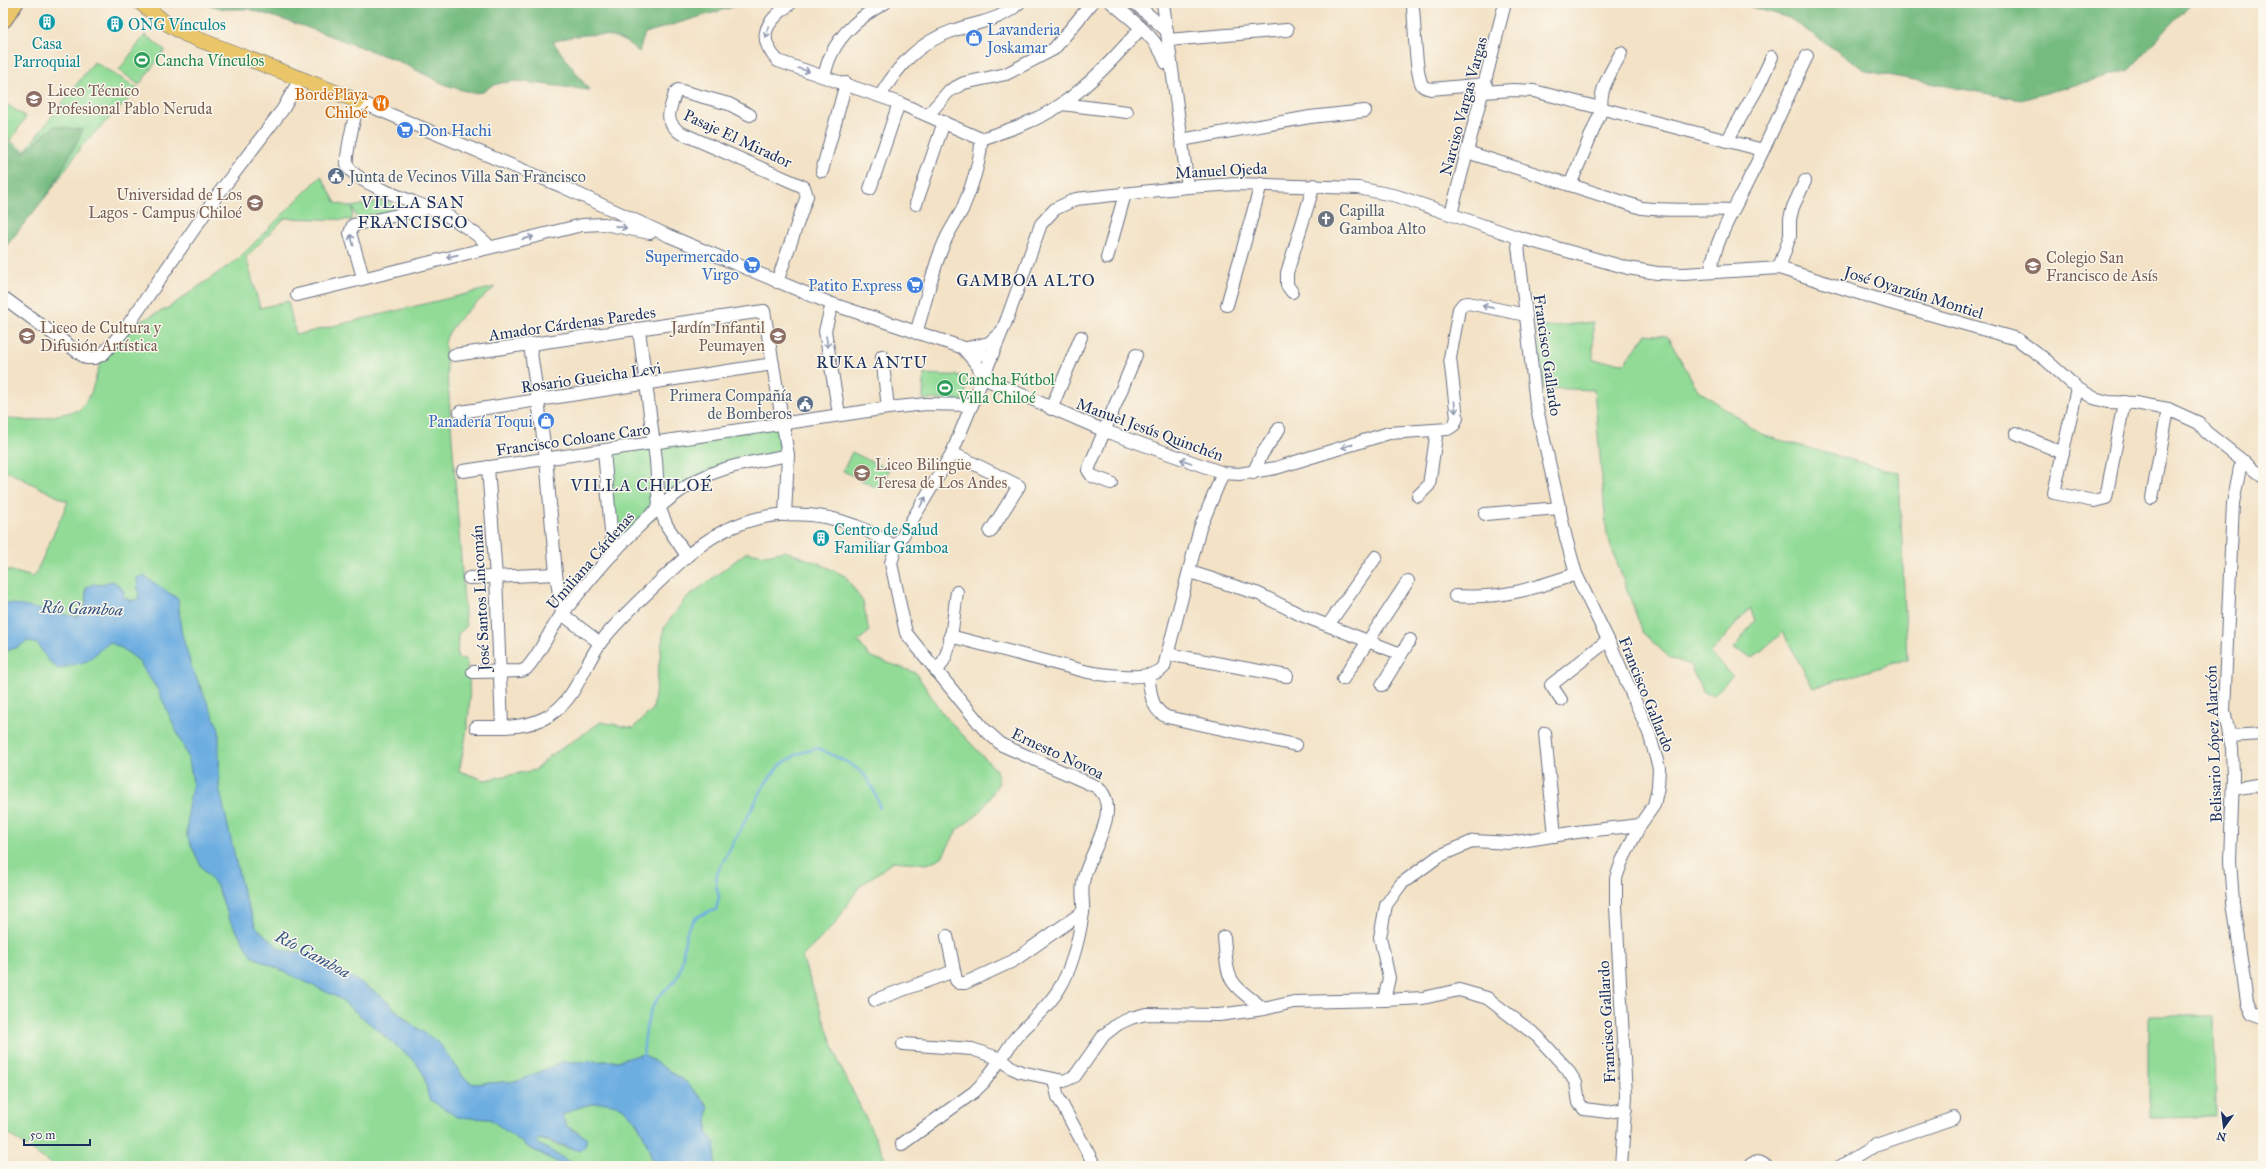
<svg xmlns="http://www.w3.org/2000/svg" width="2266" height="1169" font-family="'IM FELL Great Primer',serif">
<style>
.green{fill:#91db96;stroke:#56857a}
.forest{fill:#74bb7f;stroke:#48756e}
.water{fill:#6daee1;stroke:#446ea0}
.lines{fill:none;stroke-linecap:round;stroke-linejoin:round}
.stream{stroke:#6daee1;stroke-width:2.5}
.minor-casing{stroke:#676e82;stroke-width:14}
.major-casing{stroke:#676e82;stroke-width:16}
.highway-casing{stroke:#676e82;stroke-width:20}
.minor{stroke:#fff;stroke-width:12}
.major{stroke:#ebc669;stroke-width:15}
.highway{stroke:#ebc669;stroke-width:18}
.oneway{stroke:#8d97ae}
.labels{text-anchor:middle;stroke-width:3;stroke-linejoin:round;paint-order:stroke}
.culture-label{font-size:16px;fill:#0d838f;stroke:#fbf7ec;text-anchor:start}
.shop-label{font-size:16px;fill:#366cbe;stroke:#fbf7ec;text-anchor:end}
.leisure-label{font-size:16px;fill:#27864d;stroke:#fbf7ec;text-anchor:start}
.education-label{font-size:16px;fill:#785e54;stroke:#fbf7ec;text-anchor:start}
.food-label{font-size:16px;fill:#c56008;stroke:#fbf7ec;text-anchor:end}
.street-label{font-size:16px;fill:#1b2f5e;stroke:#fbf7ec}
.service-label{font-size:16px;fill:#4e5e75;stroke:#fbf7ec;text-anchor:start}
.worship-label{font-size:16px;fill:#5b616d;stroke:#fbf7ec;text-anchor:start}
.neighbourhood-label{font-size:17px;letter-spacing:1px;fill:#1b2f5e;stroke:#fbf7ec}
.water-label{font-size:17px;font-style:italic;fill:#345585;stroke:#fbf7ec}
</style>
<rect width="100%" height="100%" fill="#fbf7ec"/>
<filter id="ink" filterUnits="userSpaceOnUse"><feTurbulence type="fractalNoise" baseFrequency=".025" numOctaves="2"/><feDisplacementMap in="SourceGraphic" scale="8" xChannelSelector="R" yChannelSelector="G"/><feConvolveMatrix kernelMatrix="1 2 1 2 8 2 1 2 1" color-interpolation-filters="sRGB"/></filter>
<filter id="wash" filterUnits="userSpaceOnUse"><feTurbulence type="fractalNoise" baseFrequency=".012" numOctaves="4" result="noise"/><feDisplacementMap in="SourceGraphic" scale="16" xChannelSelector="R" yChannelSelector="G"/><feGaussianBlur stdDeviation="0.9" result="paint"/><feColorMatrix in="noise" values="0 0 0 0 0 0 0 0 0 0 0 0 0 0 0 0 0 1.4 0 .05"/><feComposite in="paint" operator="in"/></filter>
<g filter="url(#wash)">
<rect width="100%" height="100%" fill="#f3e2c6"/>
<g class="green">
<path d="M145 35 165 50 139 85 119 70Z"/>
<path d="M94 62 139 89 83 144 51 190 3 223V137L25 151Z"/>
<path d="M3 102 26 117 11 140 3 135Z"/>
<path d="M321 176 336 203 352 207 385 200 403 211 357 220 353 208 352 220 285 218 246 257 260 308 288 301 296 335 495 287C480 301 449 322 445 343L466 627 458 634 457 658 466 659C474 698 467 733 459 771L485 780 535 770 549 757 601 722 633 728 653 709 664 628 685 599 747 552 766 555 785 551 818 563 845 576 863 602 869 632 858 641 869 656 916 673 942 713 996 770 999 782 988 801 976 816 958 829 942 857 927 864 894 861 859 887 835 924 802 957 839 1063 889 1166H715V1144L707 1133 708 1105 686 1082 643 1054 618 1061 562 1062 519 1081 473 1084 464 1078 454 1063 381 996 319 957 280 949 256 927 243 892 223 811 219 787V759L205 697 191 666 181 631 178 599 137 578 139 598C132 602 129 601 122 596L124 592 120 586 112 581 86 588V605L77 617 48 613 87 661 109 642 122 648 138 660 159 692 189 759 193 782 188 809 187 836 201 866 217 886 230 920 252 956 339 998 416 1062 424 1075 429 1099 472 1118 490 1119 528 1147 561 1164V1166H54L3 1130V652L18 647 3 645V569L34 577 68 502 3 469V418L31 421 80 410 91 393 103 354 126 328 168 308 238 259Z"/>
<path d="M1593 322V360L1625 363 1646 334 1667 336 1698 390 1765 436 1899 473 1907 659 1813 688 1783 632 1753 658 1733 649 1755 620 1750 608 1710 654 1733 676 1713 696 1702 691 1690 665 1670 658 1643 633 1607 536 1594 390 1544 388 1537 328Z"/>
<path d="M924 374 967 376 965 401 923 399Z"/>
<path d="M782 426 787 454 711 471 615 551 605 452Z"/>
<path d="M852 452 889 470 879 489 843 471Z"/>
<path d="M2149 1016H2214L2215 1117 2149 1118Z"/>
<path d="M601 1102C607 1103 615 1103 620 1106 639 1118 648 1145 654 1166H572L571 1163 537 1143 539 1139 571 1149 578 1131 566 1126 562 1115 579 1107Z"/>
</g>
<g class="forest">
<path d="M202 3H746L645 33 639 52C635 49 629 43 624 41 603 30 573 35 553 42L589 90 517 81 501 83 491 86 483 92 472 93 446 85 396 60 303 26 249 9H224Z"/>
<path d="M1738 3H2191L2129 70 2021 100 1866 71 1789 18Z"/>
<path d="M54 126 83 130 51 190 3 250V141L24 153Z"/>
</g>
<path class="water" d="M144 576 178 599 181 631 191 666 219 729V787L243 892 256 927 280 949 319 957 381 996 407 1021 439 1043 464 1078 473 1084 519 1081 562 1062 618 1061 643 1054 686 1082 708 1106 707 1132 715 1144V1166H654C639 1111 618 1086 562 1115L566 1126 587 1138 585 1146 580 1151 550 1141 539 1139 537 1143 571 1163 572 1166H561V1164L528 1147 490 1119 457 1117 429 1099 424 1075 416 1062 339 998 252 956 230 920 217 886 201 866 187 836 188 808 193 782 189 759 159 692 138 660 122 648 109 642 87 661 58 669 47 659 38 644 27 641 18 647 3 652V602L77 617 86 605V588L93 584 100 585 112 581 120 586 124 592 123 596C129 601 132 602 139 598L137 578Z"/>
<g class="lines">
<path class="stream" d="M643 1057C645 1035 646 1010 662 993 669 984 672 988 678 975 690 948 674 918 716 910L719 897 716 886 717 873 765 784 779 766 797 754 818 748C852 765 870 768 880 808"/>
</g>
</g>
<g filter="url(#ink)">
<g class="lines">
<g class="minor-casing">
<g id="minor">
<path d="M791 3C768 21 754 35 778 61L899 103 981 139"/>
<path d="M1112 3C1133 21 1157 37 1166 63"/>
<path d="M1135 3 1167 31"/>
<path d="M1163 3 1188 187"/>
<path d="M1413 9C1415 26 1415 72 1422 85 1424 88 1427 88 1431 89L1486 84"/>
<path d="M1168 40 1287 30"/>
<path d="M824 76C826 69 828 61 831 55 841 32 864 14 885 3"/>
<path d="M1483 92 1513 90 1534 91 1763 150"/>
<path d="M880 96C898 66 918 43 952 31 976 22 999 22 1019 3"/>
<path d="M1062 104 1127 112"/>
<path d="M750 115 729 104 678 90 675 93C670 112 663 118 679 132L804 187 807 196 777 282"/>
<path d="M928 115 949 91 964 83 1006 74 1054 49 1092 3"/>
<path d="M981 139C1009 130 1037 121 1062 104 1092 83 1117 55 1141 28"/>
<path d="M1181 140 1310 117 1365 111"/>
<path d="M1727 141 1758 87 1772 57"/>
<path d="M1467 152 1642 208C1672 212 1702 208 1733 210"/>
<path d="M822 171 846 83"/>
<path d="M1570 185 1602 109C1598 89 1612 71 1621 53"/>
<path d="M870 189 899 103"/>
<path d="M916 204 944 122"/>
<path d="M1451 214 1504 7"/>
<path d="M1517 237 1536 404 1566 538 1576 574 1611 646 1649 733 1659 768 1658 787 1654 805 1640 825 1622 861 1616 878V907L1626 1096 1621 1166"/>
<path d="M490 247C477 233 462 224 446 215 425 204 353 185 347 164 345 153 356 114 358 101L561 186 669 236 832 304 991 357"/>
<path d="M1107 258 1125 194"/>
<path d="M1779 268 1790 236V219L1793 207 1805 181"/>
<path d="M1710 272C1716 238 1735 208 1750 177 1770 137 1788 96 1807 56"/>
<path d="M363 277 350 233 353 225 429 208"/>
<path d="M1292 292 1287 285V273L1314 185"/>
<path d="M297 295 582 225 604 224 650 233"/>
<path d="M7 300 86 358H95L103 354 126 328 216 197 283 109 300 79"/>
<path d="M832 304 825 331 839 414"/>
<path d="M1227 305 1261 184"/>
<path d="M639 330 656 460 659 507 667 526 687 556"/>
<path d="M916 333C925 305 931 275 942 248 947 234 955 223 962 210 970 192 982 158 981 139"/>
<path d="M530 345 546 458 556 574 562 614 600 643"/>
<path d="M963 348 978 366 983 378"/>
<path d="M967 348 989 343 1000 333"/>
<path d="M454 355 764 311 788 455 785 515"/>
<path d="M882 356 888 408"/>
<path d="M983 378 1105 431 1223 473 1239 474 1276 468 1389 433 1448 429 1454 425 1457 418 1450 358 1459 309 1463 304 1468 303 1526 315"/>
<path d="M2077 388 2054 493 2094 501 2106 498 2124 402"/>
<path d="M1051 409 1081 337"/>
<path d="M460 412 773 364"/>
<path d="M2016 433 2063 453"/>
<path d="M604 451 613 554"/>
<path d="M952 453 1019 486 990 532"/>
<path d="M2245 462 2240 468 2233 503 2224 711 2232 748 2233 776 2230 861 2233 902 2247 1002 2252 1013 2263 1017"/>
<path d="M488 467 496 577 502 727"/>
<path d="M463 471 888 408 926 404 972 405"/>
<path d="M1253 473 1262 454 1279 429"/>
<path d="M1111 483 1092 476 1088 470 1136 355"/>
<path d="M1418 496 1429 485 1437 430"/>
<path d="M2152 498 2168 409"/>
<path d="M1485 514 1560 508"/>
<path d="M1190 572 1259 594 1301 615 1401 654"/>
<path d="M469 578 556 574"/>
<path d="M1455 596C1502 599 1532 589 1576 574"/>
<path d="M1328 625 1376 557"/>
<path d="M950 636 1088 672C1105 675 1152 682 1164 667L1200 528 1223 473"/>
<path d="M1167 654 1287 676"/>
<path d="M936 671C953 656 953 614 957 592"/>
<path d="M473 672 521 671 526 669C541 653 549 630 563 613 596 571 657 497 706 476 732 464 761 461 788 455"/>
<path d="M1148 675C1151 692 1150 709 1167 717L1296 745"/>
<path d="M1343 679 1408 581"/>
<path d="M1382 685 1410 640"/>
<path d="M1561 700 1551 685 1608 640"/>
<path d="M476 727C501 727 528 729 550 715 577 698 583 666 601 642 618 620 640 600 660 581 682 560 706 537 735 526 772 510 819 511 856 526 870 531 883 540 896 547"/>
<path d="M1545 733 1555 836"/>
<path d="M2229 736 2263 734"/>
<path d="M2233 789 2263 784"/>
<path d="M947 936 956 980 959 983H965L1013 961 1083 912"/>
<path d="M1224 937C1228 983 1227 981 1264 1009L1294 1002 1384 1000 1389 978 1380 937 1386 905 1401 884 1439 856 1474 841 1510 843 1577 832 1640 825"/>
<path d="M875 1000 954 971"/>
<path d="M1384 1000 1423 998 1459 990 1487 998 1537 1036 1567 1069 1576 1083 1579 1103 1584 1109 1608 1112 1626 1109"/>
<path d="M1264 1009 1219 1015 1146 1014 1131 1018 1118 1024 1104 1035 1075 1076 1064 1081 1021 1072 1012 1068 1001 1059C1006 1052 1011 1043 1017 1036 1031 1021 1048 1007 1059 989 1073 967 1079 938 1083 913 1084 903 1081 893 1083 883 1086 856 1125 810 1097 787L1002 745 983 728 906 633 891 563 896 547 952 453 1007 319 1041 224 1055 209 1076 199 1188 187 1237 184 1358 188 1397 196 1517 237 1628 268 1657 273 1684 274 1779 268 1887 302 2017 339 2046 360 2077 388 2094 398 2108 402 2135 403 2168 409 2199 423 2206 432 2263 477"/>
<path d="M1054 1080 1058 1097 1095 1166"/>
<path d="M902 1144 974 1092 984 1082 1001 1059 972 1049 903 1044"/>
<path d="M1749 1166C1754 1161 1760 1161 1766 1166"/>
<path d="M1841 1166 1876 1145 1954 1118"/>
</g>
</g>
<g class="major-casing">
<path id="major" d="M141 3 163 21 187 35 358 101"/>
</g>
<g class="highway-casing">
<path id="highway" d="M3 19 14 3"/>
</g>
<use href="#minor" class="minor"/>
<use href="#major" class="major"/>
<use href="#highway" class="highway"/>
</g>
<defs><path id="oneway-shaft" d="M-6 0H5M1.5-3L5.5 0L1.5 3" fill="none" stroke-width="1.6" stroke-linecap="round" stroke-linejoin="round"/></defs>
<g class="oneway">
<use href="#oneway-shaft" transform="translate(767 32) rotate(103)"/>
<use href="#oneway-shaft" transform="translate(804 70) rotate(16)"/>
<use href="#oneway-shaft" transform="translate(621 227) rotate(11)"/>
<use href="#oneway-shaft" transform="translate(528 238) rotate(-13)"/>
<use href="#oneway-shaft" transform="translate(352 240) rotate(-106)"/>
<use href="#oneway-shaft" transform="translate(452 256) rotate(167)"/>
<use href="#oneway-shaft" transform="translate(1488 307) rotate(-169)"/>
<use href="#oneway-shaft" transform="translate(827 342) rotate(81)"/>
<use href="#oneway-shaft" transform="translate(1455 407) rotate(84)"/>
<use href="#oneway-shaft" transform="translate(1347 446) rotate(163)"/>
<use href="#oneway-shaft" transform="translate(1186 461) rotate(-161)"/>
<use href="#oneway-shaft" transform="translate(923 502) rotate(-59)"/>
</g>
</g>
<defs>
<g id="building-disc" transform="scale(0.9)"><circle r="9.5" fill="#0f9aa8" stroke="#fbf7ec"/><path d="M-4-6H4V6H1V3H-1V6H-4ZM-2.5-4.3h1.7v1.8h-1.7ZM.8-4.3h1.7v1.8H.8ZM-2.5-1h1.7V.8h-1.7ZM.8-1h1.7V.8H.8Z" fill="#fff"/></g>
<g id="shop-disc" transform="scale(0.9)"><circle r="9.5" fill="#3f7fe0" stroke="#fbf7ec"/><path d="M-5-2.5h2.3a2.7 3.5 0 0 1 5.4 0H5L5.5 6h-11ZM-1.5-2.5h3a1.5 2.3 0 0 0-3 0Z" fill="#fff"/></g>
<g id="stadium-disc" transform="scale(0.9)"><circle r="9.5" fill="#2e9e5b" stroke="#fbf7ec"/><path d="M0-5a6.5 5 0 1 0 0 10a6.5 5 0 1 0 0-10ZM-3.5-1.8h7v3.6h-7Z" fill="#fff"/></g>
<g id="school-disc" transform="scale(0.9)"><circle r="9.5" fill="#8d6e63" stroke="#fbf7ec"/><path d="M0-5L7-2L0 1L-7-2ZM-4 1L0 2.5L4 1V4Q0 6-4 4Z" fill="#fff"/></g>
<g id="restaurant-disc" transform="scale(0.9)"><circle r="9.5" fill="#e8710a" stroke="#fbf7ec"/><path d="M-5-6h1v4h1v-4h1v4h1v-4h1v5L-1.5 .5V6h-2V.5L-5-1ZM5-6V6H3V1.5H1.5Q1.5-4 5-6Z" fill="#fff"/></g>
<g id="supermarket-disc" transform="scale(0.9)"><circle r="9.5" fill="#3f7fe0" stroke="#fbf7ec"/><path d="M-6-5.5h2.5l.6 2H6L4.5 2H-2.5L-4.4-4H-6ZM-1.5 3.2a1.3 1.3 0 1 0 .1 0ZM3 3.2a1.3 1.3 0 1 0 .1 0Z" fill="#fff"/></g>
<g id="civic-disc" transform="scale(0.9)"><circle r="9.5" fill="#5c6f8a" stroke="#fbf7ec"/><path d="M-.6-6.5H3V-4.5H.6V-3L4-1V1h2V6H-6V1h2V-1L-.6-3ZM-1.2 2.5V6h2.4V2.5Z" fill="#fff"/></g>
<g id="university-disc" transform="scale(0.9)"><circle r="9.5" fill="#8d6e63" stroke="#fbf7ec"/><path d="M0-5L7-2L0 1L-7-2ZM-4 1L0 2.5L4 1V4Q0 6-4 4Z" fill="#fff"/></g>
<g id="church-disc" transform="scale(0.9)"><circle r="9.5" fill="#6b7280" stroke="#fbf7ec"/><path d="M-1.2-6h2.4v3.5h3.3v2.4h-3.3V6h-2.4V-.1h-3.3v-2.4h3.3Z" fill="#fff"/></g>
</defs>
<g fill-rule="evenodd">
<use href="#building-disc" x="47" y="22"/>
<use href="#building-disc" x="115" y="24"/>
<use href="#shop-disc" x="974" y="38"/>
<use href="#stadium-disc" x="142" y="60"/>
<use href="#school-disc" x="34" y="99"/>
<use href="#restaurant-disc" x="381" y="103"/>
<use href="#supermarket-disc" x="405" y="130"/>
<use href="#civic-disc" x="336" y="176"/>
<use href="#university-disc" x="255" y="203"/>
<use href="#church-disc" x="1326" y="219"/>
<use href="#supermarket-disc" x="752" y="265"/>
<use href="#school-disc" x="2033" y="266"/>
<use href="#supermarket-disc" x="915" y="285"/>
<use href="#school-disc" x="27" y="336"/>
<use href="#school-disc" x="778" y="336"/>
<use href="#stadium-disc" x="945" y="388"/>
<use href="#civic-disc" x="805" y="404"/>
<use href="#shop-disc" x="546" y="421"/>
<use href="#school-disc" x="862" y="473"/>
<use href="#building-disc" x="821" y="538"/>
</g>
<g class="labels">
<g class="culture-label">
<text x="128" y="30">ONG Vínculos</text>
<text x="47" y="49" text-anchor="middle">Casa<tspan x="47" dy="18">Parroquial</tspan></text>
<text x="834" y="535">Centro de Salud<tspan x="834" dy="18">Familiar Gamboa</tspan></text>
</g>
<g class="shop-label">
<text x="987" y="35" text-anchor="start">Lavanderia<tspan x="987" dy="18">Joskamar</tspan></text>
<text x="418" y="136" text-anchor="start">Don Hachi</text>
<text x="739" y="262">Supermercado<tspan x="739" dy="18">Virgo</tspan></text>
<text x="902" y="291">Patito Express</text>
<text x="533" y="427">Panadería Toqui</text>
</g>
<g class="leisure-label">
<text x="155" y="66">Cancha Vínculos</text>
<text x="958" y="385">Cancha Fútbol<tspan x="958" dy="18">Villa Chiloé</tspan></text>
</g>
<g class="education-label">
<text x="47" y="96">Liceo Técnico<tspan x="47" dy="18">Profesional Pablo Neruda</tspan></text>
<text x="242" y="200" text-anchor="end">Universidad de Los<tspan x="242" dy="18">Lagos - Campus Chiloé</tspan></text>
<text x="2046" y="263">Colegio San<tspan x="2046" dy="18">Francisco de Asís</tspan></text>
<text x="40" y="333">Liceo de Cultura y<tspan x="40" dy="18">Difusión Artística</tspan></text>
<text x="765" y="333" text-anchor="end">Jardín Infantil<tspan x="765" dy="18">Peumayen</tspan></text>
<text x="875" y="470">Liceo Bilingüe<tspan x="875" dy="18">Teresa de Los Andes</tspan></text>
</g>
<g class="food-label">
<text x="368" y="100">BordePlaya<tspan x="368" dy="18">Chiloé</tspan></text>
</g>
<g class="street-label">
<text transform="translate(1463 106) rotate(-75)" y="6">Narciso Vargas Vargas</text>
<text transform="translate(738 138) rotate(25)" y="6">Pasaje El Mirador</text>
<text transform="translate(1221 170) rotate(-3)" y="6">Manuel Ojeda</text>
<text transform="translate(1914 292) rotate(17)" y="6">José Oyarzún Montiel</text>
<text transform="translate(572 323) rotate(-8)" y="6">Amador Cárdenas Paredes</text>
<text transform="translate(1548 355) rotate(82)" y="6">Francisco Gallardo</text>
<text transform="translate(591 377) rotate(-8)" y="6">Rosario Gueicha Levi</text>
<text transform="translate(1150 429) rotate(20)" y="6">Manuel Jesús Quinchén</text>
<text transform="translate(573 439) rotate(-8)" y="6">Francisco Coloane Caro</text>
<text transform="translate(590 560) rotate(-49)" y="6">Umiliana Cárdenas</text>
<text transform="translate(480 598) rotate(-93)" y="6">José Santos Lincomán</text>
<text transform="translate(1647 694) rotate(68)" y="6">Francisco Gallardo</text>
<text transform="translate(2213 744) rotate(-92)" y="6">Belisario López Alarcón</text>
<text transform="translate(1058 753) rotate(25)" y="6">Ernesto Novoa</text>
<text transform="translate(1606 1022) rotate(-93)" y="6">Francisco Gallardo</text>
</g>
<g class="service-label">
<text x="349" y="182">Junta de Vecinos Villa San Francisco</text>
<text x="792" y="401" text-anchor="end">Primera Compañía<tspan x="792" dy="18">de Bomberos</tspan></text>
</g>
<g class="worship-label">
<text x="1339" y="216">Capilla<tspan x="1339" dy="18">Gamboa Alto</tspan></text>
</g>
<g class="neighbourhood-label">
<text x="413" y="208">VILLA SAN<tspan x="413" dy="20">FRANCISCO</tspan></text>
<text x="1026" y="286">GAMBOA ALTO</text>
<text x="872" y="368">RUKA ANTU</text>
<text x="642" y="491">VILLA CHILOÉ</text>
</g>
<g class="water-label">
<text transform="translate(82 608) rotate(2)" y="6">Río Gamboa</text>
<text transform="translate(313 954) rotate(28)" y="6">Río Gamboa</text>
</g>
</g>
<rect width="2266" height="1169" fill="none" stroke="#fbf7ec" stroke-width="16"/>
<g transform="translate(2224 1127) rotate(194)" stroke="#fbf7ec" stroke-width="3" paint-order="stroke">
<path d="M0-3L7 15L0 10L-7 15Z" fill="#1b2f5e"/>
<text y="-6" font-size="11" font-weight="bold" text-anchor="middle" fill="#1b2f5e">N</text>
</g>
<path d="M24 1139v6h66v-6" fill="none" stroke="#1b2f5e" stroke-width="2"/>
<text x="30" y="1139" font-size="12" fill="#1b2f5e" stroke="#fbf7ec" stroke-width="3" paint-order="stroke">50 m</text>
</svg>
